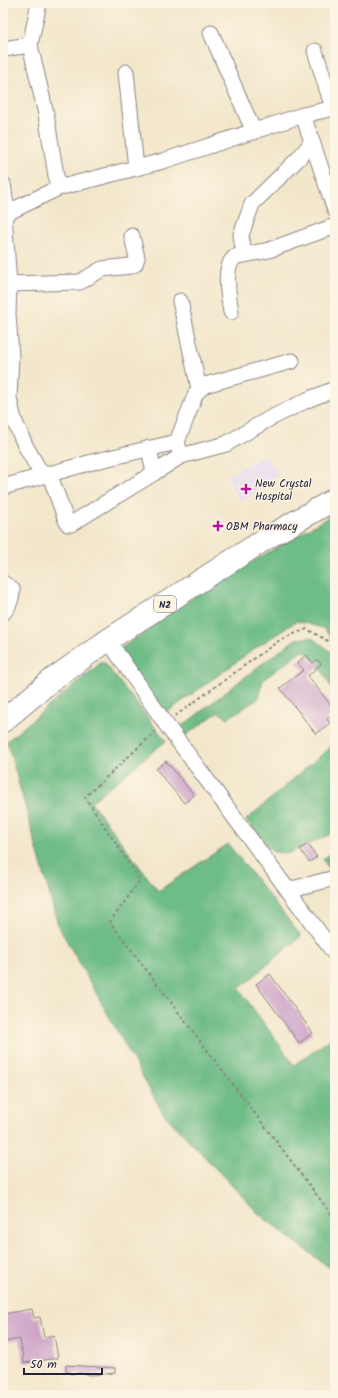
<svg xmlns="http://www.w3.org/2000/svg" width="338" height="1398" font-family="Kalam,sans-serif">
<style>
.built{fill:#dfd5f5}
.forest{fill:#6ebc86;stroke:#486f60}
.building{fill:#cda2c9}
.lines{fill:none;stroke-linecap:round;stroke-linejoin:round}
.minor-casing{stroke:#8a8483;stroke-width:17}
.highway-casing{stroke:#8a8483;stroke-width:24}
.path{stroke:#8a8483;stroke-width:2;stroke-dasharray:3 3;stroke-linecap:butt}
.minor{stroke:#fff;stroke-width:15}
.highway{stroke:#fff;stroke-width:22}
.poi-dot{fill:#b5179e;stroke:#fcf5e5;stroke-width:1.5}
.labels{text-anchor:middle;stroke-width:3;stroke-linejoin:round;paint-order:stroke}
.shield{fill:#fcf5e5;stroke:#63616e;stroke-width:1}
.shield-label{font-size:10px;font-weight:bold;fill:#22223b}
.poi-label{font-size:11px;fill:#22223b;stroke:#fcf5e5;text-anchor:start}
</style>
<rect width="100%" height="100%" fill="#fcf5e5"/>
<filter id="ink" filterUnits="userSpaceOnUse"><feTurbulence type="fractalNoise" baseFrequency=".025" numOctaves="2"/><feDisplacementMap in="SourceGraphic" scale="8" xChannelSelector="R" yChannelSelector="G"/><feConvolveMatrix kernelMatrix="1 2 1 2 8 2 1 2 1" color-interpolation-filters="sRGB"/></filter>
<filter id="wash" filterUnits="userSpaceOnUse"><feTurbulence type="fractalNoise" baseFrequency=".012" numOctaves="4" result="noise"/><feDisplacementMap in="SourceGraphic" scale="16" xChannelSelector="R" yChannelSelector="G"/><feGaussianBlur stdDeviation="0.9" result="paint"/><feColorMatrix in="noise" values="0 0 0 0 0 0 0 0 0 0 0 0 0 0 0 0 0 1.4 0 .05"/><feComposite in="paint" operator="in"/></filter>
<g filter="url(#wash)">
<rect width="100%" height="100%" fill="#f3e7cb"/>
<path class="built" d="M266 455 278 474 241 503 227 476Z"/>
<g class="forest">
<path d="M335 513V642L323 628 297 621 257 647 163 715 119 650 198 594Z"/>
<path d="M311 637 335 655V692L332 689 325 675 306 651 300 652 263 680 258 699 228 718 218 712 181 739 176 731 259 666 296 639Z"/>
<path d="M103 661 166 741 91 802 158 891 228 844 301 936 239 989 294 1065 335 1036V1272L260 1215 163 1113 58 925 7 741Z"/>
<path d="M335 743V832L290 853 273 852 246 820Z"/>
<path d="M335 851V870L330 872 323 859Z"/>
</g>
<g id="blocks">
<g class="building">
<path d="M306 655 313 663 317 659 321 664 308 676 335 710V712L327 719 330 723 316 734 280 688 304 670 297 663Z"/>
<path d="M166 761 194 795 184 803 156 769Z"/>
<path d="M308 844 317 857 309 862 300 849Z"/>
<path d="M270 974 313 1033 299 1043 256 984Z"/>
<path d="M32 1309 34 1318 40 1317 44 1337 54 1335 58 1358 24 1363 20 1339 3 1342V1314Z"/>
<path d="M66 1365 115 1368V1373L91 1375 80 1373 71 1374 70 1372 66 1371Z"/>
</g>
</g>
</g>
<g filter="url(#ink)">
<use href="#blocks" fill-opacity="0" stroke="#8a8483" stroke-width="1"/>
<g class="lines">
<g class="minor-casing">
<g id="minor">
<path d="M211 33 254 132"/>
<path d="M3 49 30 45"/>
<path d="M315 51 333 108"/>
<path d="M126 72 136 168"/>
<path d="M303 115 335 210"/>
<path d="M3 184 7 213"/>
<path d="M58 188 163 161 303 115 335 108"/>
<path d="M4 214 9 284 8 314 11 356 9 398 14 420 25 445 42 475"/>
<path d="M3 215 58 188 46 114 30 45 39 3"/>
<path d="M244 255 269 250 335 226"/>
<path d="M9 284 80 282 102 269 131 266 135 264 137 258 132 236"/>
<path d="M180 301 199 389"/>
<path d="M231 312C229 298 222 267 235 257 237 256 242 255 244 255L241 235 252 204 299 158 312 142"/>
<path d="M177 442 196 393 205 385 292 361"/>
<path d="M49 473 66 520 68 524H71L154 473 149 448"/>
<path d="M154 473 181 456"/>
<path d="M3 487 96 461 177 442 181 456 226 444 267 420 307 400 335 389"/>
<path d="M3 583 12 589C13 597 8 608 3 613"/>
<path d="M108 640 165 723 335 954"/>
<path d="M288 890 335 878"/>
</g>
</g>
<g class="highway-casing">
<path id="highway" d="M3 721 53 679 108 640 267 538 335 499"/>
</g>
<g class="path">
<path d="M175 716 281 639 307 629 331 643 335 647"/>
<path d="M156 731 85 797 140 880 110 922 335 1219"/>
</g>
<use href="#minor" class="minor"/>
<use href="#highway" class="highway"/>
</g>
</g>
<g class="poi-dot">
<path d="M244 483h4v4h4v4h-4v4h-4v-4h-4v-4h4z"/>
<path d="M216 520h4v4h4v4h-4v4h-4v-4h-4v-4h4z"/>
</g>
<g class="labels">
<rect class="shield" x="154" y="596" width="22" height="16" rx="3"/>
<g class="shield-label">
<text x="165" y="608">N2</text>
</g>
<g class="poi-label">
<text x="255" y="487">New Crystal<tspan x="255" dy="13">Hospital</tspan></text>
<text x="226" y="530">OBM Pharmacy</text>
</g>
</g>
<rect width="338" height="1398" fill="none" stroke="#fcf5e5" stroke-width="16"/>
<path d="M24 1368v6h78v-6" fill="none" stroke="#22223b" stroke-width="2"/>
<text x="30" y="1368" font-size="12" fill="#22223b" stroke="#fcf5e5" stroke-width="3" paint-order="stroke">50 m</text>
</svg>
